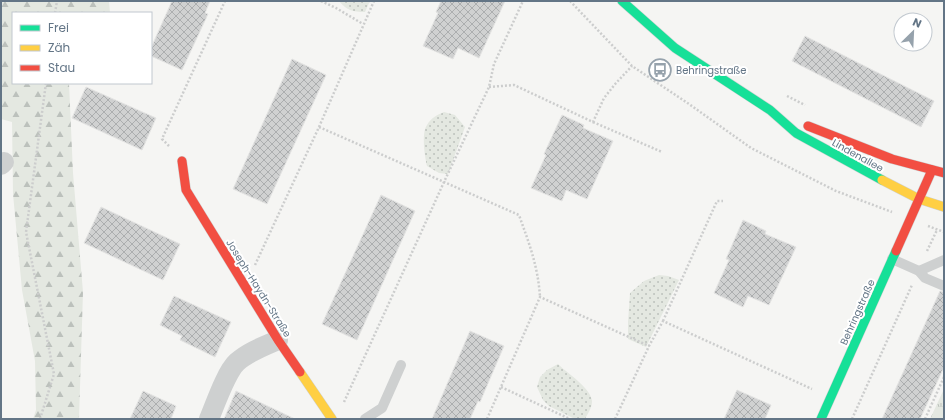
<svg xmlns="http://www.w3.org/2000/svg" width="945" height="420" font-family="Poppins,sans-serif">
<style>
.grass{fill:url(#grass-tufts)}
.forest{fill:url(#forest-firs)}
.park{fill:url(#park-dots)}
.building{fill:url(#building-cross-hatch);stroke:#e4e4e3}
.lines{fill:none;stroke-linecap:round;stroke-linejoin:round}
.fast-casing{stroke:#d0d2d3;stroke-width:10}
.slow-casing{stroke:#d0d2d3;stroke-width:10}
.jam-casing{stroke:#d0d2d3;stroke-width:10}
.path{stroke:#cccdcd;stroke-width:2.5;stroke-dasharray:2 2;stroke-linecap:butt}
.lane{stroke:#ced0d0;stroke-width:10}
.street{stroke:#ced0d0;stroke-width:20}
.fast{stroke:#16e098;stroke-width:9}
.slow{stroke:#ffcf43;stroke-width:9}
.jam{stroke:#f24e42;stroke-width:9}
.labels{text-anchor:middle;stroke-width:4;stroke-linejoin:round;paint-order:stroke}
.poi-label{font-size:10px;fill:#637586;stroke:#fff;text-anchor:start}
.street-label{font-size:10px;fill:#637586;stroke:#fff}
</style>
<defs>
<pattern id="grass-tufts" width="24" height="20" patternUnits="userSpaceOnUse"><rect width="24" height="20" fill="#e4e8e1"/><path d="M3 7l-1-3M5 7V3M7 7l1-3M15 17l-1-3M17 17v-4M19 17l1-3" fill="none" stroke="#bcc1bc"/></pattern>
<pattern id="forest-firs" width="22" height="20" patternUnits="userSpaceOnUse"><rect width="22" height="20" fill="#e4e8e1"/><path d="M5 1l3.5 6h-7zM16 11l3.5 6h-7z" fill="#bcc1bc"/></pattern>
<pattern id="park-dots" width="8" height="8" patternUnits="userSpaceOnUse"><rect width="8" height="8" fill="#e4e8e1"/><path d="M2 2h.1M6 6h.1" fill="none" stroke="#bcc1bc" stroke-width="1.8" stroke-linecap="round"/></pattern>
<pattern id="building-cross-hatch" width="8" height="8" patternUnits="userSpaceOnUse"><rect width="8" height="8" fill="#d0d1d1"/><path d="M0 0l8 8M0 8l8-8" fill="none" stroke="#acaeaf"/></pattern>
</defs>
<rect width="100%" height="100%" fill="#f5f5f3"/>
<path class="grass" d="M944 389V419H930Z"/>
<path class="forest" d="M1 1H109L110 13H13V83H69L73 173 83 292 79 419H33L36 410 35 361 22 290 13 194 12 122 1 119Z"/>
<g class="park">
<path d="M339 1H370L365 12C353 12 346 10 339 1Z"/>
<path d="M444 112 455 115 465 127 448 174 439 173 427 166C425 157 421 133 427 125 431 118 437 115 444 112Z"/>
<path d="M659 275 668 276 679 280 646 347 628 339V322L630 293 644 281Z"/>
<path d="M558 364C567 373 591 388 592 401 592 408 588 413 585 419H575L549 406 543 400 537 387 540 377 547 370Z"/>
</g>
<g class="building">
<path d="M172 1H210L205 13 208 14 182 70 151 56V48Z"/>
<path d="M441 1H505L479 58 458 48 453 59 423 46 438 13 436 12Z"/>
<path d="M805 36 934 101 921 127 792 61Z"/>
<path d="M292 59 326 75 267 204 233 189Z"/>
<path d="M86 87 156 118 142 150 72 118Z"/>
<path d="M562 115 584 125 583 128 613 141 587 199 566 190 562 201 531 188 546 155 544 154Z"/>
<path d="M381 195 415 211 357 340 322 324Z"/>
<path d="M101 207 180 244 163 280 84 243Z"/>
<path d="M743 220 766 231 765 234 796 247 769 305 748 296 743 307 714 293 729 260 726 259Z"/>
<path d="M940 291 944 292V367L920 419H882Z"/>
<path d="M174 296 231 322 215 357 180 340 182 336 160 325Z"/>
<path d="M470 331 504 346 480 402 478 401 470 419H432Z"/>
<path d="M737 390 771 405 765 419H724Z"/>
<path d="M143 391 176 406 171 419H130Z"/>
<path d="M236 391 295 419H224Z"/>
</g>
<g class="lines">
<g class="fast-casing">
<g id="fast">
<path d="M622 1 675 48 770 110 796 133 882 180"/>
<path d="M821 419 896 251"/>
</g>
</g>
<g class="slow-casing">
<g id="slow">
<path d="M882 180 919 199 944 207"/>
<path d="M300 372 332 419"/>
</g>
</g>
<g class="jam-casing">
<g id="jam">
<path d="M808 126 892 159 944 173"/>
<path d="M182 161 186 190 278 340 300 372"/>
<path d="M896 251 932 170"/>
</g>
</g>
<g class="path">
<path d="M321 1 336 8 363 24"/>
<path d="M570 1 632 66 689 104 751 148 836 191 892 212"/>
<path d="M55 13 57 1"/>
<path d="M489 87 514 85 593 122 604 98 616 83 632 66"/>
<path d="M787 96 805 105"/>
<path d="M593 122 662 152"/>
<path d="M319 127 519 215C529 243 538 266 540 297"/>
<path d="M169 146 162 139 225 1"/>
<path d="M928 226 944 232"/>
<path d="M927 251 937 230"/>
<path d="M255 265 319 127 374 1"/>
<path d="M663 321 717 201H723"/>
<path d="M501 387 570 419"/>
<path d="M344 402 444 182 489 87 494 64 523 1"/>
<path d="M40 419 54 374 26 232 46 83"/>
<path d="M487 419 540 297 649 346"/>
<path d="M615 419 649 346 663 321 812 389"/>
<path d="M852 419 912 285"/>
<path d="M925 419 944 377"/>
</g>
<g class="lane">
<path d="M892 259 919 271 925 278 944 286"/>
<path d="M919 271 944 260"/>
<path d="M365 419 382 408 401 365"/>
</g>
<g class="street">
<path d="M1 165 4 162"/>
<path d="M209 419C215 405 226 372 237 362 248 352 264 346 278 340"/>
</g>
<use href="#fast" class="fast"/>
<use href="#slow" class="slow"/>
<use href="#jam" class="jam"/>
</g>
<defs>
<g id="bus-ring" transform="scale(1.15)"><circle r="9.5" fill="#fff" stroke="#96a2ac" stroke-width="1.5"/><path d="M-5-6H5V4H4V6H2V4H-2V6H-4V4H-5ZM-3.5-4V0h7V-4ZM-3.5 1.2v1.5H-2V1.2ZM2 1.2v1.5H3.5V1.2Z" fill="#96a2ac"/></g>
</defs>
<g fill-rule="evenodd">
<use href="#bus-ring" x="660" y="70"/>
</g>
<g class="labels">
<g class="poi-label">
<text x="676" y="74">Behringstraße</text>
</g>
<g class="street-label">
<text transform="translate(858 155) rotate(29)" y="4">Lindenallee</text>
<text transform="translate(259 288) rotate(58)" y="4">Joseph-Haydn-Straße</text>
<text transform="translate(857 312) rotate(-66)" y="4">Behringstraße</text>
</g>
</g>
<rect width="945" height="420" fill="none" stroke="#637586" stroke-width="4"/>
<rect x="12" y="12" width="140" height="72" fill="#ffffff" stroke="#c1c8cf"/>
<rect x="20" y="25" width="20" height="6" fill="#16e098" stroke="#c1c8cf"/>
<text x="48" y="32" font-size="12" fill="#637586">Frei</text>
<rect x="20" y="45" width="20" height="6" fill="#ffcf43" stroke="#c1c8cf"/>
<text x="48" y="52" font-size="12" fill="#637586">Zäh</text>
<rect x="20" y="65" width="20" height="6" fill="#f24e42" stroke="#c1c8cf"/>
<text x="48" y="72" font-size="12" fill="#637586">Stau</text>
<g transform="translate(913 32) rotate(24)"><circle r="19" fill="#ffffff" stroke="#c1c8cf"/>
<path d="M0-3L7 15L0 10L-7 15Z" fill="#96a2ac"/>
<text y="-6" font-size="11" font-weight="bold" text-anchor="middle" fill="#637586">N</text>
</g>
</svg>
